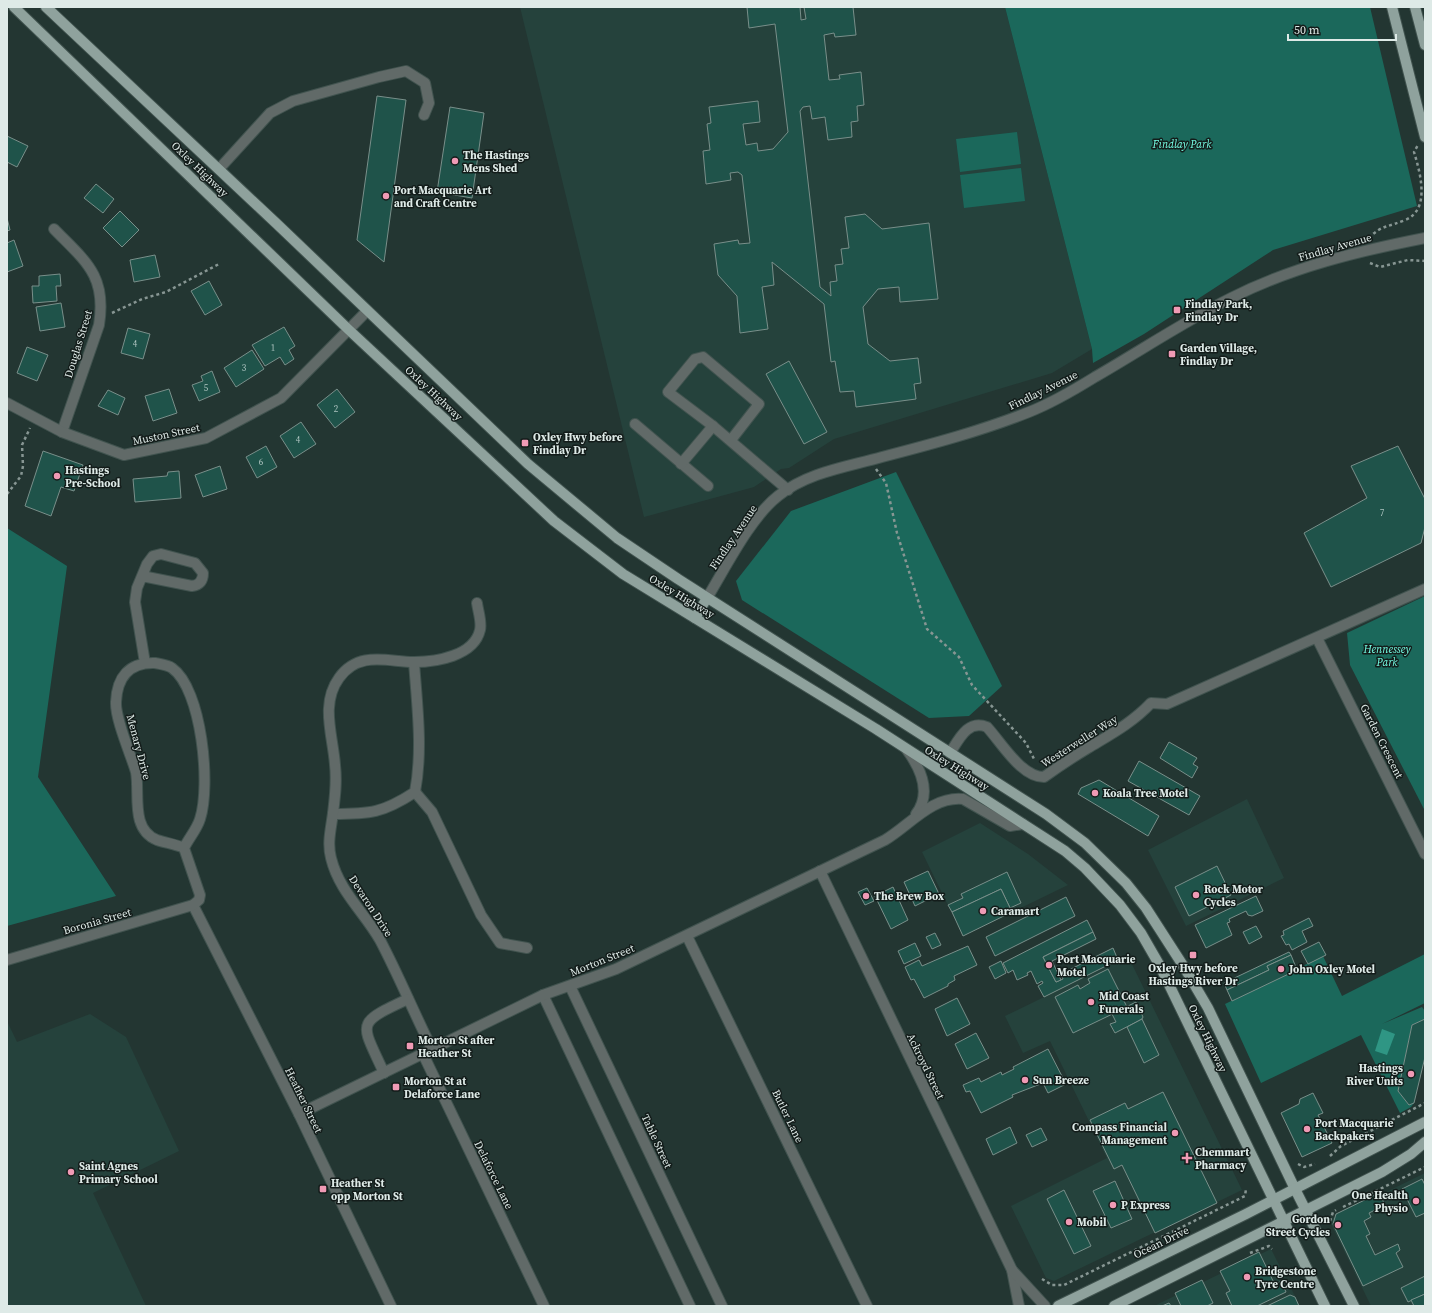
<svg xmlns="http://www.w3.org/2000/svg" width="1432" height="1313" font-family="'Source Serif 4',serif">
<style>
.built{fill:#25423c}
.green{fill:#1b685b}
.water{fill:#2f9684}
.building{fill:#1f534a;stroke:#798f8a}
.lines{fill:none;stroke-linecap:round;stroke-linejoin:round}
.minor-casing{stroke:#41534f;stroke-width:12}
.major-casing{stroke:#41534f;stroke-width:12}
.path{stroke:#879693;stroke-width:2.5;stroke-dasharray:3 3;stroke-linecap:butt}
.minor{stroke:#616a68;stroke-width:10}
.major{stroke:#8fa29d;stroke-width:10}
.poi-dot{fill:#f09ab5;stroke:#131c1a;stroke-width:1.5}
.labels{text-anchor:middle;stroke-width:3;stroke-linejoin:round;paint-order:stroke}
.number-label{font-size:9px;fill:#aec4c0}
.park-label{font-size:11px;font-style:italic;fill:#75fee5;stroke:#131c1a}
.poi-label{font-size:11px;font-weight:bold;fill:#deeae7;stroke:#131c1a;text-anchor:start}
.street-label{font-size:11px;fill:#deeae7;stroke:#131c1a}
</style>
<rect width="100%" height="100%" fill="#233632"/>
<g class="built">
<path d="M520 7H1005L1092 349 1052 373 834 439 789 468 781 469 754 487 644 517Z"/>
<path d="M1247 799 1284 878 1186 926 1148 850Z"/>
<path d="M980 823 1028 854 1068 885 963 936 922 852Z"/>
<path d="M1128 956 1242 1190 1054 1281 1046 1278 1011 1206 1107 1158 1050 1041 1023 1053 1005 1016Z"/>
<path d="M90 1014 126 1037 179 1151 93 1193 146 1306H7V1021L17 1042Z"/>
<path d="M1425 1173V1306H1371L1331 1224 1333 1218Z"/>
<path d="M1271 1249 1300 1306H1154Z"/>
</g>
<g class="green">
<path d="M1005 7H1370L1417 206 1273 250 1144 334 1093 363 1092 349Z"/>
<path d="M1017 132 1021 164 960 172 956 139Z"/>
<path d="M1021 168 1025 201 964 208 960 175Z"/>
<path d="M896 472 1002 686 969 716 929 718 742 600 736 581 791 511Z"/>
<path d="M7 528 67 566 38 777 116 896 7 926Z"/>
<path d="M1425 596V811L1350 665 1347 633Z"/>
<path d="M1425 954V1003L1382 1024 1422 1007 1425 1011V1019L1412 1025 1398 1091 1409 1105 1414 1103 1411 1107 1400 1113 1361 1035 1261 1083 1225 1004 1323 956 1342 996Z"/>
</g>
<path class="water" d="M1382 1029 1395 1034 1387 1055 1375 1051Z"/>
<g class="building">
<path d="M747 7H800L801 20 806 19 804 7H853L856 35 835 37 834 33 824 35 829 80 840 79 839 75 861 72 864 105 857 106 858 121 851 122 852 137 828 140 825 117 812 119 810 106 803 107 800 111 820 287 831 296 830 282 837 281 835 265 843 264 841 249 849 248 845 217 865 214 882 229 929 223 938 299 900 302 899 287 878 289 863 307 868 344 890 361 918 358 921 383 914 384 916 399 856 407 854 391 840 392 835 361 831 362 824 304 772 262 774 285 762 287 768 329 740 333 737 296 718 275 714 244 738 240 739 244 750 243 742 175 738 172 730 173 731 180 706 184 703 151 710 150 707 124 711 123 709 107 758 101 760 122 743 124 746 145 757 143 758 151 773 149 788 132 775 24 749 28Z"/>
<path d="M377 96 406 100 384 262 357 240Z"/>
<path d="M450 107 484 113 472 198 437 192Z"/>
<path d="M7 136 28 146 17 167 7 162Z"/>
<path d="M96 184 114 199 103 213 84 198Z"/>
<path d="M120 211 139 230 122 247 103 228Z"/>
<path d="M7 218 10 230 7 231Z"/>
<path d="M14 240 23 266 7 272V243Z"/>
<path d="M155 255 160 277 134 282 130 260Z"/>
<path d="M60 274 61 286H56L57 301 33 303 32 286H39V276Z"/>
<path d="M209 281 222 305 205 315 191 291Z"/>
<path d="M61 303 65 327 40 331 36 307Z"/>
<path d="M284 327 295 346 289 350 294 359 285 365 280 357 265 366 252 345Z"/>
<path d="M128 328 150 334 143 359 121 353Z"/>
<path d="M27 347 48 355 37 381 17 373Z"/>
<path d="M252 350 264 369 236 387 224 368Z"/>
<path d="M789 361 827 432 804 444 766 374Z"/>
<path d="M212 371 220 392 199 401 192 385 203 381 201 376Z"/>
<path d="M169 389 177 413 153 421 145 396Z"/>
<path d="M337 389 355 412 335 428 317 405Z"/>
<path d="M108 390 125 398 118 415 98 406Z"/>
<path d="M301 422 316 444 294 458 280 436Z"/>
<path d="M266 446 277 467 257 478 246 457Z"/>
<path d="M1398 446 1425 499V527L1421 543 1331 587 1304 533 1367 498 1351 466Z"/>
<path d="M43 451 83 465 74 491 61 487 51 516 25 506Z"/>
<path d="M220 466 227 489 203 497 195 475Z"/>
<path d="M179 471 181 498 135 502 133 479 167 476 168 472Z"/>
<path d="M1169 742 1197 758 1193 764 1198 767 1192 778 1160 758Z"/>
<path d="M1139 761 1200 796 1189 815 1128 781Z"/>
<path d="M1099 780 1159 816 1148 836 1078 794 1081 788Z"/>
<path d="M1217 866 1231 895 1189 916 1175 887Z"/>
<path d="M928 871 939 894 915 906 904 882Z"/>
<path d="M1007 872 1021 903 1010 908 1001 889 952 912 948 905 963 898 961 894Z"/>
<path d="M893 887 908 920 891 929 875 896Z"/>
<path d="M867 888 874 901 865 905 858 892Z"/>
<path d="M1001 889 1012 912 963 936 952 912Z"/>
<path d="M1256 896 1263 911 1252 916 1248 915 1246 911 1229 919 1230 922 1227 923 1232 935 1206 948 1195 925Z"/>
<path d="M1066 897 1075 916 995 956 986 937Z"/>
<path d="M1309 918 1313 926 1302 931 1307 942 1292 950 1289 944 1286 945 1281 936 1284 935 1283 931Z"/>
<path d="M1087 920 1093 932 1043 957 1056 982 1063 979 1061 974 1113 948 1118 960 1044 997 1038 986 1043 983 1042 981 1037 984 1031 971 1027 973 1028 975 1017 980 1013 970 1008 973 1003 963Z"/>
<path d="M1256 926 1262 937 1249 944 1243 932Z"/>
<path d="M1093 932 1096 939 1052 961 1061 980 1056 982 1043 957Z"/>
<path d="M935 933 941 945 932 949 926 937Z"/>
<path d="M1319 942 1326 955 1308 964 1301 951Z"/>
<path d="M915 943 921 956 904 964 898 951Z"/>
<path d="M968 946 977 965 954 976 955 980 948 984V986L924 998 914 979 911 980 905 967 919 960 922 966Z"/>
<path d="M1289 952 1291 955 1267 966 1269 970 1227 990 1224 983Z"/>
<path d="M1291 955 1297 970 1232 1001 1227 990 1269 970 1267 966Z"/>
<path d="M1001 961 1006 973 995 979 989 967Z"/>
<path d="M1108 969 1127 1007 1073 1033 1055 997 1078 985 1080 989 1090 983 1088 979Z"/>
<path d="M957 998 970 1024 947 1036 935 1009Z"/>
<path d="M1136 1002 1143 1017 1142 1019 1115 1033 1110 1024 1116 1022 1112 1014Z"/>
<path d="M1142 1019 1159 1055 1144 1063 1127 1027Z"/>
<path d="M1425 1019V1057L1414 1103 1409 1105 1398 1091 1412 1025Z"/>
<path d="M976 1033 989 1058 967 1069 955 1044Z"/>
<path d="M1048 1049 1066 1084 1048 1093 1043 1083 1012 1095 1013 1097 981 1113 970 1091 966 1092 963 1085 979 1078 981 1082 1001 1072 1002 1075 1014 1069 1013 1067Z"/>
<path d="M1163 1092 1217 1203 1155 1233 1122 1165 1114 1169 1090 1120 1125 1103 1128 1109Z"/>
<path d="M1313 1093 1323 1113 1318 1115 1332 1143 1302 1157 1281 1113 1299 1104 1300 1099Z"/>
<path d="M1010 1127 1017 1143 993 1155 986 1139Z"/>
<path d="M1041 1128 1047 1140 1032 1147 1026 1135Z"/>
<path d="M1422 1179 1425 1185V1213L1416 1217 1402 1189Z"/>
<path d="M1115 1181 1132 1219 1111 1228 1093 1191Z"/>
<path d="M1064 1190 1091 1246 1074 1254 1047 1199Z"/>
<path d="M1379 1193 1385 1205 1369 1213 1371 1217 1364 1221 1370 1234 1366 1236 1375 1255 1398 1244 1400 1250 1396 1253 1403 1267 1363 1286 1333 1224 1336 1214Z"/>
<path d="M1259 1252 1275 1285 1281 1281 1286 1292 1257 1306H1232L1226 1293 1230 1291 1220 1271Z"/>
<path d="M1425 1276V1294L1408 1302 1401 1288Z"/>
<path d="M1202 1280 1213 1303 1207 1306H1181L1175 1293Z"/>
<path d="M1425 1294V1306H1414L1411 1300Z"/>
<path d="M1290 1295 1295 1297 1299 1306H1267Z"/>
<path d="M1169 1303 1171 1306H1162Z"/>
</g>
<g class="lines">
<g class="minor-casing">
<g id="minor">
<path d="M219 169 270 113 293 101 379 77 406 71 425 83 429 103 424 115"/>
<path d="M54 229C85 261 107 275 99 325L62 432"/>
<path d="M7 403 62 432 124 455 206 438 281 398 367 311"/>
<path d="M635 424 708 486"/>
<path d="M731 440 759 404 703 357 695 359 668 392 713 426 788 490"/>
<path d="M681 464 713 426"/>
<path d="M142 576 192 586C199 585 203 581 203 573L195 563 161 554 153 556 147 564 137 588 135 602 145 663"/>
<path d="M707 598C726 567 750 518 778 496 808 472 847 467 882 457 932 444 981 431 1029 412 1052 403 1074 390 1095 377 1140 351 1185 321 1231 298 1292 267 1359 251 1425 238"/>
<path d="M1317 638 1425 854"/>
<path d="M907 750C921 769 932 793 916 814"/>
<path d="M950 753C959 739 968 719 987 727 1001 742 1021 777 1044 777 1058 767 1073 757 1088 748 1111 734 1132 723 1151 703L1167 704 1425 589"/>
<path d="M415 792 432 812 481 915 500 943 527 948"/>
<path d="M333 814C370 814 383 813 415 792 423 749 417 705 414 662"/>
<path d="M820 871 1012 1270 1019 1306"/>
<path d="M193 905 299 1114 391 1306"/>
<path d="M687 936 867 1306"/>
<path d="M7 960 193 905 199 900 200 895 184 848C189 838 197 829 200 819 211 786 202 689 172 668 168 665 160 664 155 663 129 662 117 677 116 702 115 719 131 755 136 772 140 794 130 829 157 840 166 843 175 844 184 848"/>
<path d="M570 986 722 1306"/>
<path d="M543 995 690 1306"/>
<path d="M432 1049C414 1013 399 976 380 940 364 912 339 891 331 858 327 843 331 829 333 813 335 797 337 782 335 765 333 736 320 704 339 678 359 650 388 662 414 662 436 662 474 656 480 630 482 622 478 611 477 603"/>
<path d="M423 1054 544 1306"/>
<path d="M384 1073C361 1022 354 1024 408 999"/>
<path d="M299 1114 543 995 616 969 885 840C910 825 932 796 963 799L1010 826 1023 824"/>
<path d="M1012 1270 1045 1306"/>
</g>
</g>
<g class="major-casing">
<g id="major">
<path d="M14 7 349 330 554 521 623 574 876 729 1065 851 1085 868 1120 905 1141 933 1160 966 1325 1306"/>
<path d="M46 7 277 224 528 464 617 538 678 579 1046 814 1085 843 1126 883 1146 908 1184 967 1208 1008 1295 1189 1354 1306"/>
<path d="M1392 7 1425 137"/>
<path d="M1415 7 1425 45"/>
<path d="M695 618 707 598"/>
<path d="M1058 1306 1246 1214 1425 1122"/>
<path d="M1114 1306 1382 1172 1411 1154 1425 1142"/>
</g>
</g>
<g class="path">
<path d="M1369 238C1381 225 1389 227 1405 220 1431 210 1420 172 1414 152L1418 145"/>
<path d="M1370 263 1380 267 1408 260 1425 261"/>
<path d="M112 313 142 299 166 292 219 264"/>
<path d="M876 469 886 483 897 533 927 629 959 657 972 685 1026 743 1035 761"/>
<path d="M7 494 21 476 23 466 22 445 30 428"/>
<path d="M1330 1156 1341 1146 1425 1103"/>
<path d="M1298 1164 1304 1167 1315 1164"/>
<path d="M1343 1207 1425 1167"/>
<path d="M1330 1221 1333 1212 1336 1210"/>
<path d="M1250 1253 1269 1246 1272 1249"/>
<path d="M1042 1279 1052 1285H1064L1245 1196 1246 1189"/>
</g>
<use href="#minor" class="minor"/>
<use href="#major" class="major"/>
</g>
<g class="poi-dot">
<circle cx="455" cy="161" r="4"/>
<circle cx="386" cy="196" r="4"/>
<rect x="1173" y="306" width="8" height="8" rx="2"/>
<rect x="1168" y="350" width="8" height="8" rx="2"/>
<rect x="521" y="439" width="8" height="8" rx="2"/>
<circle cx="57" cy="476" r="4"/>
<circle cx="1095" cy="793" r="4"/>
<circle cx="1196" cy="895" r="4"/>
<circle cx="866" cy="896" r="4"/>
<circle cx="983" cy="911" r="4"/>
<rect x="1189" y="951" width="8" height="8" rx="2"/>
<circle cx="1049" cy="965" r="4"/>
<circle cx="1281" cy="969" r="4"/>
<circle cx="1091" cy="1002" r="4"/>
<rect x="406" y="1042" width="8" height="8" rx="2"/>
<circle cx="1411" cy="1074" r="4"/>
<circle cx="1025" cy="1080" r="4"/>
<rect x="392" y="1083" width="8" height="8" rx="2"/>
<circle cx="1307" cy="1129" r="4"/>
<circle cx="1175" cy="1133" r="4"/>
<path d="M1185 1152h4v4h4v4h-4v4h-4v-4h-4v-4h4z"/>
<circle cx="71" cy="1172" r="4"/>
<rect x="319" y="1185" width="8" height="8" rx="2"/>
<circle cx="1416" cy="1201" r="4"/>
<circle cx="1113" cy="1205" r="4"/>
<circle cx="1069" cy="1222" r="4"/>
<circle cx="1338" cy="1225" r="4"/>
<circle cx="1247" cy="1277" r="4"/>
</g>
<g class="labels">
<g class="number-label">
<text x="135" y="347">4</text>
<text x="273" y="351">1</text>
<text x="244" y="371">3</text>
<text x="206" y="391">5</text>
<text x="336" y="412">2</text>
<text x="298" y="443">4</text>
<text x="261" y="465">6</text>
<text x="1382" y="516">7</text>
</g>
<g class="park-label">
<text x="1182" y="148">Findlay Park</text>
<text x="1387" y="653">Hennessey<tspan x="1387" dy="13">Park</tspan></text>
</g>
<g class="poi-label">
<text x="463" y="159">The Hastings<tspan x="463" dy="13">Mens Shed</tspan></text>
<text x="394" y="194">Port Macquarie Art<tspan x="394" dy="13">and Craft Centre</tspan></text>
<text x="1185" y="308">Findlay Park,<tspan x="1185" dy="13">Findlay Dr</tspan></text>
<text x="1180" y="352">Garden Village,<tspan x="1180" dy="13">Findlay Dr</tspan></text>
<text x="533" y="441">Oxley Hwy before<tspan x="533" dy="13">Findlay Dr</tspan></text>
<text x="65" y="474">Hastings<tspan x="65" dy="13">Pre-School</tspan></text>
<text x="1103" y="797">Koala Tree Motel</text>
<text x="1204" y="893">Rock Motor<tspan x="1204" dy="13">Cycles</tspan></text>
<text x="874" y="900">The Brew Box</text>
<text x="991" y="915">Caramart</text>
<text x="1057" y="963">Port Macquarie<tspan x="1057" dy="13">Motel</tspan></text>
<text x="1193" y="972" text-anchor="middle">Oxley Hwy before<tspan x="1193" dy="13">Hastings River Dr</tspan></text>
<text x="1289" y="973">John Oxley Motel</text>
<text x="1099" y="1000">Mid Coast<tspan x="1099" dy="13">Funerals</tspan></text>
<text x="418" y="1044">Morton St after<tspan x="418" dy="13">Heather St</tspan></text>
<text x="1403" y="1072" text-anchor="end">Hastings<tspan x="1403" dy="13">River Units</tspan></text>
<text x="1033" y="1084">Sun Breeze</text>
<text x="404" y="1085">Morton St at<tspan x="404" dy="13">Delaforce Lane</tspan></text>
<text x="1315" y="1127">Port Macquarie<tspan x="1315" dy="13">Backpakers</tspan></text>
<text x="1167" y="1131" text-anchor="end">Compass Financial<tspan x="1167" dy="13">Management</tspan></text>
<text x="1195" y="1156">Chemmart<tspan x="1195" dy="13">Pharmacy</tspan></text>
<text x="79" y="1170">Saint Agnes<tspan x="79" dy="13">Primary School</tspan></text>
<text x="331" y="1187">Heather St<tspan x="331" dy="13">opp Morton St</tspan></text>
<text x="1408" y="1199" text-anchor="end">One Health<tspan x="1408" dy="13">Physio</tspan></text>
<text x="1121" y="1209">P Express</text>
<text x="1330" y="1223" text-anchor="end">Gordon<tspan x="1330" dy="13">Street Cycles</tspan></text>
<text x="1077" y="1226">Mobil</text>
<text x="1255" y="1275">Bridgestone<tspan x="1255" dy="13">Tyre Centre</tspan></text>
</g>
<g class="street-label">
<text transform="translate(200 169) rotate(44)" y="4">Oxley Highway</text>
<text transform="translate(1335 247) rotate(-16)" y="4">Findlay Avenue</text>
<text transform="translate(78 344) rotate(-73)" y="4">Douglas Street</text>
<text transform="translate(1043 390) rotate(-26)" y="4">Findlay Avenue</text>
<text transform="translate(434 393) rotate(43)" y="4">Oxley Highway</text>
<text transform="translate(166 434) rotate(-12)" y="4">Muston Street</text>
<text transform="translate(733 537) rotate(-56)" y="4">Findlay Avenue</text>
<text transform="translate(682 596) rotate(31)" y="4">Oxley Highway</text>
<text transform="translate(1079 741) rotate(-32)" y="4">Westerweller Way</text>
<text transform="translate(1382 741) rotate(63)" y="4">Garden Crescent</text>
<text transform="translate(139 747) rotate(75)" y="4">Menary Drive</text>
<text transform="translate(957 768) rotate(32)" y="4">Oxley Highway</text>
<text transform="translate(371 906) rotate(57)" y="4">Devaron Drive</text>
<text transform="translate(97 921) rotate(-16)" y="4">Boronia Street</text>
<text transform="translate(602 960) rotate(-22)" y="4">Morton Street</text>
<text transform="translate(1208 1038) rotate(64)" y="4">Oxley Highway</text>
<text transform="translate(926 1066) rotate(64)" y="4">Ackroyd Street</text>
<text transform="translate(304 1100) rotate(64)" y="4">Heather Street</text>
<text transform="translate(788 1116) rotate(64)" y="4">Butler Lane</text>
<text transform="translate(657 1141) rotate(65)" y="4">Table Street</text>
<text transform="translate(494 1175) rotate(64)" y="4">Delaforce Lane</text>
<text transform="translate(1161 1242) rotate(-26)" y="4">Ocean Drive</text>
</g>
</g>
<rect width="1432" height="1313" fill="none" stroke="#deeae7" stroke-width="16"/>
<path d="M1288 34v6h108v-6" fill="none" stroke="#deeae7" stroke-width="2"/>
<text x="1294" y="34" font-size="12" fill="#deeae7" stroke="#131c1a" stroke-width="3" paint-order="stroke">50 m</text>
</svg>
